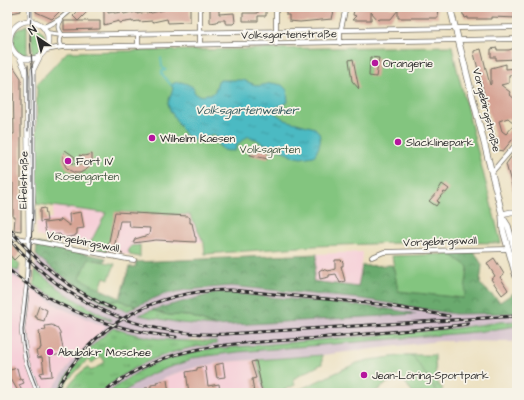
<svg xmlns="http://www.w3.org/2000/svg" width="524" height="400" font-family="'Architects Daughter',sans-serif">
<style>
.built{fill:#f6cfd8}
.railway{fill:#d1bdca;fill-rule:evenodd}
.grass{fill:url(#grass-tufts);stroke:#577855}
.forest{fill:url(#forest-crowns);stroke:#4a6a4c}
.green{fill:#83c57f;stroke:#577855}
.water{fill:url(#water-ripples);stroke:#3b7277}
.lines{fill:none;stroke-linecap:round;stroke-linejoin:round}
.stream{stroke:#4bbac3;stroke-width:1.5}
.building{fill:#d7a495;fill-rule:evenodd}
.minor-casing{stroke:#6f6a5f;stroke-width:5.5}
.tertiary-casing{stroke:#6f6a5f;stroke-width:6}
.secondary-casing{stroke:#6f6a5f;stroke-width:7}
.minor{stroke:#fff;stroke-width:4}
.tertiary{stroke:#fff;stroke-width:5}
.secondary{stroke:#fff;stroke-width:5.5}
.tram{stroke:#2b2b2b;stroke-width:1}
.rail-casing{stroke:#2b2b2b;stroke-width:3}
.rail{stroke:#f7f3e8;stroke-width:1.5;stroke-dasharray:4.5;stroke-linecap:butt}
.poi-dot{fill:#b5179e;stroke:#f7f3e8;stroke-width:1.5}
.labels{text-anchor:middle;stroke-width:3.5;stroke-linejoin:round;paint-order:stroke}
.street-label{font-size:11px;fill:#2b2b2b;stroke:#f7f3e8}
.poi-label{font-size:11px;fill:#2b2b2b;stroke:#f7f3e8;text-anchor:start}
.park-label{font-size:11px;fill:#455944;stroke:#f7f3e8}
.water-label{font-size:12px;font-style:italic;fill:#365d60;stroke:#f7f3e8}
</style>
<defs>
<pattern id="grass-tufts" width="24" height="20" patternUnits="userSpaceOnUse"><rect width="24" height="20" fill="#83c57f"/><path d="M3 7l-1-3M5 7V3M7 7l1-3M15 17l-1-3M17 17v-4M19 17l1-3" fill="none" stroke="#6ba068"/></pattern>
<pattern id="forest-crowns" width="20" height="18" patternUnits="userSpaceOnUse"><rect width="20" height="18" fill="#6aaa6e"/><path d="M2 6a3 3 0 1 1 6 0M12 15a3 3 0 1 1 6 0" fill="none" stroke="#578b5b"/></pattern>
<pattern id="water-ripples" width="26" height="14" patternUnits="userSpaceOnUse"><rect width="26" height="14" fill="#4bbac3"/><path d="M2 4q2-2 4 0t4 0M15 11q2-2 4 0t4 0" fill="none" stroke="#3f979f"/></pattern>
</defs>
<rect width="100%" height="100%" fill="#f7f3e8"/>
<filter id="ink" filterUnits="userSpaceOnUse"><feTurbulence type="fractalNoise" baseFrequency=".025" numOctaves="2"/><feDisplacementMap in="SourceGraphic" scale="8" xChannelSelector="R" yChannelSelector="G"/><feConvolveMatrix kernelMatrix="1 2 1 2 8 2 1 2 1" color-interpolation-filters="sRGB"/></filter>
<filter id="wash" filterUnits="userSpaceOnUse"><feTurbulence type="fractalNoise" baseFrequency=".012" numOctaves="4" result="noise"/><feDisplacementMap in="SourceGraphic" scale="16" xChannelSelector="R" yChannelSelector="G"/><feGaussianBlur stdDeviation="0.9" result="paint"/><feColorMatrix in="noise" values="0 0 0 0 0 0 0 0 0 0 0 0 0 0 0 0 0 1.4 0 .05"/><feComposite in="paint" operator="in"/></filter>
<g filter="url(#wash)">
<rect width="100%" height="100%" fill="#ece0bf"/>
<g class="built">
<path d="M54 206 106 213 88 247 37 236 36 222H41L42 220 52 218Z"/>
<path d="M115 212 190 215 203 242 140 243V257L107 251Z"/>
<path d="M363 252 358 287 313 281 317 254Z"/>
<path d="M7 274H9L20 280 61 308 107 327 75 357 50 393H8L7 389Z"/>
<path d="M257 360 265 393H136L170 375 197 367 224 362Z"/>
</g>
<g class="railway">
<path d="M7 253 20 266V280L7 274Z"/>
<path d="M36 255 75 286 106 303 127 311 136 306 162 295 185 290 231 286 363 299 455 314 517 313V342L440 341 322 355 224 362 197 367 170 375 136 393H100L112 382 142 363 178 350 217 344 216 341 196 339 177 341 117 333 112 330 98 340 85 353 71 369 57 393H50L75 357 106 327 61 308 33 290ZM219 292 383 308 414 314 216 326 181 323 140 315 152 310Z"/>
</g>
<g class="grass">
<path d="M27 25V57C14 53 10 41 17 30Z"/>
<path d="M31 25C49 29 51 51 33 56Z"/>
<path d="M7 253 20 265 18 271 12 269 7 265Z"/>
<path d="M35 270C61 291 81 305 111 319L112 321C84 312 58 300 34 285Z"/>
<path d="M118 300 136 306 127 311 106 303Z"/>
<path d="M152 310 168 315 190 316 216 326 181 323 139 315Z"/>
<path d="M517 321V326L476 332 238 352 192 358 189 361 167 368 147 376 122 393H108L122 382 144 368 161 361 201 350 450 329 499 322Z"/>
<path d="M113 328C149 340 179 342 216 341L217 344C173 348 133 363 100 393H65C70 381 78 374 88 367L91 371 105 362 101 356 92 363 88 359 67 381 61 393H57C70 367 90 346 113 328Z"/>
<path d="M407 355H435L436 381 443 389 439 393H413L399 374 374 393 341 370C363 361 384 358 407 355Z"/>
</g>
<g class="forest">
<path d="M37 243 106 258 105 261 89 259 96 287 120 298 129 267H135L136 262 317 254 313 281 358 287 362 266 392 265 395 273 398 291 463 298 468 267 450 254 474 251 482 265 480 284 500 302 515 292 517 299V313L455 314 363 299 231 286 185 290 162 295 136 306 118 300 106 303C80 289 59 275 36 255Z"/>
<path d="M219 292 383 308 416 314 216 326 190 316 168 315 152 310Z"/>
</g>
<g class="green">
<path d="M452 46 456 65 501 243 425 242 314 246 205 254 204 243 190 215 116 212 107 251 88 247 106 213 36 204 37 84 67 52Z"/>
<path d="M140 245V257L130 255V253L128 252 131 246Z"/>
<path d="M450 254 468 267 464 298 398 291 392 256Z"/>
<path d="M89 259 115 264 109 279 104 277 100 289 80 278Z"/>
<path d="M322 355V364L293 379 295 385 278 393H265L257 360Z"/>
<path d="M407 355 413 356 438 393H413L399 374 374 393H292L357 363 368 360Z"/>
</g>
<path class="water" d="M220 80H243L258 86 272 83 282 85 287 90 288 102 283 105 278 106 275 113 285 120 315 128C324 136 320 147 314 156L301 158 291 156 284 151 270 148 256 139 250 138 249 136C243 139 236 144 235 151 228 150 226 153 219 146L217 138 214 134 194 140 185 135 170 110 168 103 173 88 171 85C179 79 185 83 193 87L195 94 204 96 206 94H212L215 91 218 81Z"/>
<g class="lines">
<path class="stream" d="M161 58 162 67 166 70 162 71V74L171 85"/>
</g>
<g id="blocks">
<g class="building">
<path d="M7 7H21V11L7 14Z"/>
<path d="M36 7H64L52 19 36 12Z"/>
<path d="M82 7H92L78 21 73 16Z"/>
<path d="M99 7H108V13L114 12V13L123 12 124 14 132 12V13L137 12V14L146 12V13L150 12 151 13 164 10V7H190V22L168 23 167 19 153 22 152 21 139 22V21L132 22V21L119 23V21L104 25V12Z"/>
<path d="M210 7H219V14L234 13 235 22 233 24H227L225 23V20H218L217 22 210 23Z"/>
<path d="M258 7H266V16H258V21H243V13H258Z"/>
<path d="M286 7H297V9L335 7 332 19 300 22 289 21V15H286Z"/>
<path d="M357 7H390V8H398V7H437L438 18H398V10L391 19H380L378 20 371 12V20H352L356 16 353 15 354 10H357Z"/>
<path d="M462 7H517V18L491 17V19H468V17L465 18 464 15H463Z"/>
<path d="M100 21V29L64 30V21Z"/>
<path d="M497 48V50H509L515 48 517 50V59L496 60V57H491V49Z"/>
<path d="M481 49 490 85 491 84V68L506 64V69L517 68V74L509 75V83L501 85 510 92 509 94 517 101V108L513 113 517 116V134L503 151 498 150 489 113 487 112 488 110 474 53V51ZM508 118 515 124 506 134 502 131 499 121Z"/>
<path d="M7 57 21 78V231L14 230 15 217H13V183H11V173L7 172V167L11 162 7 157V153H11L12 134H14L13 82 7 71Z"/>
<path d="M370 57 379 58 376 77 369 76Z"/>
<path d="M353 59 359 89 352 81 349 60Z"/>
<path d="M258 146 270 148 268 159 250 155 251 151 257 152Z"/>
<path d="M517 149V200L516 201 506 164Z"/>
<path d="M65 150 75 157 72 163 77 164 84 163 79 155 84 156 92 154V161L90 166 86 170 80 173H75L69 170 66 167 63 161V156Z"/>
<path d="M442 184 449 189 446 193 444 192 437 201 439 202 436 206 429 201 437 192Z"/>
<path d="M45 208 47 221 40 222V209Z"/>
<path d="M81 212 84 228 77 229V234L75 235V236L63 238V236L61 237 60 234 50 235 49 234H46L44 223 60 221 61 219 70 226 69 214Z"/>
<path d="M115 212 188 216 190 218V223H192L195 237H196V242L156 240 133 243 135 239 149 235 150 228 130 227 129 221H120L114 248 123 254 107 251Z"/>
<path d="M7 242 11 243 20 254 14 260 7 252Z"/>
<path d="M494 258 504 274 500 277 508 290 502 295 491 279 495 276 487 263Z"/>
<path d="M335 260H341L343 262V266H341L345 281 340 283 336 274 329 275V277L320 279 319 271 322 269 328 271 335 269Z"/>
<path d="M39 306 47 310 44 321 37 319V317H35Z"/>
<path d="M52 325 57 328 60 333 64 354 50 356 52 376 41 377 40 373 44 372 42 357 38 358 36 351 40 350V348H41L39 331 46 330 45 326Z"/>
<path d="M256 361 261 384H260L262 391 254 393 252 379 256 378 251 362Z"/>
<path d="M223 363 225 377 217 378 215 365Z"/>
<path d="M205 366 208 386 219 384 220 392 189 393 186 372 197 370V368Z"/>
<path d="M17 368 20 380 22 379 24 383 19 385 23 393H19L11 379 7 380V371Z"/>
<path d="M167 380 169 393H146L145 388 151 387V385L157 384 156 382Z"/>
</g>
</g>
</g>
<g filter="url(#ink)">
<use href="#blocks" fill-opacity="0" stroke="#6f6a5f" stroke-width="1"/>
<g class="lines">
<g class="minor-casing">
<g id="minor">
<path d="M200 7V44"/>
<path d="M276 7V44"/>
<path d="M61 20C57 26 58 29 62 35"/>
<path d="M43 27C57 23 64 16 74 7"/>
<path d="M7 32 11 34"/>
<path d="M47 33 62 35 517 27"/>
<path d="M138 34V46"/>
<path d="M7 43 11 44"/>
<path d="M340 43V33L346 7"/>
<path d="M62 47C59 43 59 39 62 35"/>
<path d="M46 50 62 47 517 39"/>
<path d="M492 172 517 143"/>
<path d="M7 236 127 259 134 260"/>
<path d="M372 257 384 252 509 249"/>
</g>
</g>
<g class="tertiary-casing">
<g id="tertiary">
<path d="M30 7V21"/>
<circle cx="29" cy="40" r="19"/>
<path d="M19 56 25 69 27 77 29 240 27 287 22 330 26 360 38 393"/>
<path d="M502 214 511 212H517"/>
<path d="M31 229 33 192V70L40 56"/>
</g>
</g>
<g class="secondary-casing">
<g id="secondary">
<path d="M450 7 502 214 503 230 517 280"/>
<path d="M503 218 508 226 517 258"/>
</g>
</g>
<use href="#minor" class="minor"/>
<use href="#tertiary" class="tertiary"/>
<use href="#secondary" class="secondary"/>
<g class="tram">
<path d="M31 7 30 39 33 77V212L28 287 23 330 24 344 28 364 39 393"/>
<path d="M28 131V65"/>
</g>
<g class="rail-casing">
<g id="rail">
<path d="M7 225C35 262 72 291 114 309"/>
<path d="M7 236C62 303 139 337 226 334L517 316"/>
<path d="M7 268C53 309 115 331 176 337"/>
<path d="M54 393C91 325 155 289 232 290L378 304 449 316"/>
<path d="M104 393C160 343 234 344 305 339 359 334 414 331 468 324"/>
</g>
</g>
<use href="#rail" class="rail"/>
</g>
</g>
<g class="poi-dot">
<circle cx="375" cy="63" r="4"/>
<circle cx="152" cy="138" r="4"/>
<circle cx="398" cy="142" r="4"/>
<circle cx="68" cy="161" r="4"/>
<circle cx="50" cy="352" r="4"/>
<circle cx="364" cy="375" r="4"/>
</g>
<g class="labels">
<g class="street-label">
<text transform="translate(289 34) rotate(-1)" y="4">Volksgartenstraße</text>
<text transform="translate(487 110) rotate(76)" y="4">Vorgebirgstraße</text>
<text transform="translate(23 180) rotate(-89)" y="4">Eifelstraße</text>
<text transform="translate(83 241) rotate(11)" y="4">Vorgebirgswall</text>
<text transform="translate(440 241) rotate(-2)" y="4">Vorgebirgswall</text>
</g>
<g class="poi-label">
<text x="383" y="67">Orangerie</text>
<text x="160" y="142">Wilhelm Kaesen</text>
<text x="406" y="146">Slacklinepark</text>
<text x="76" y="165">Fort IV</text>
<text x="58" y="356">Abubakr Moschee</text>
<text x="372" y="379">Jean-Löring-Sportpark</text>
</g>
<g class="park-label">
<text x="270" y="153">Volksgarten</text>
<text x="87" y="180">Rosengarten</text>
</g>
<g class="water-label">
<text x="247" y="114">Volksgartenweiher</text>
</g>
</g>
<rect width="524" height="400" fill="none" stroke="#f7f3e8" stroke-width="24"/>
<g transform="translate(38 38) rotate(325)" stroke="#f7f3e8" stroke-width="3" paint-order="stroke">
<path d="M0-3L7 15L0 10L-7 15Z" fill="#2b2b2b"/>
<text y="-6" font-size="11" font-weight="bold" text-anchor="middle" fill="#2b2b2b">N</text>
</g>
</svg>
